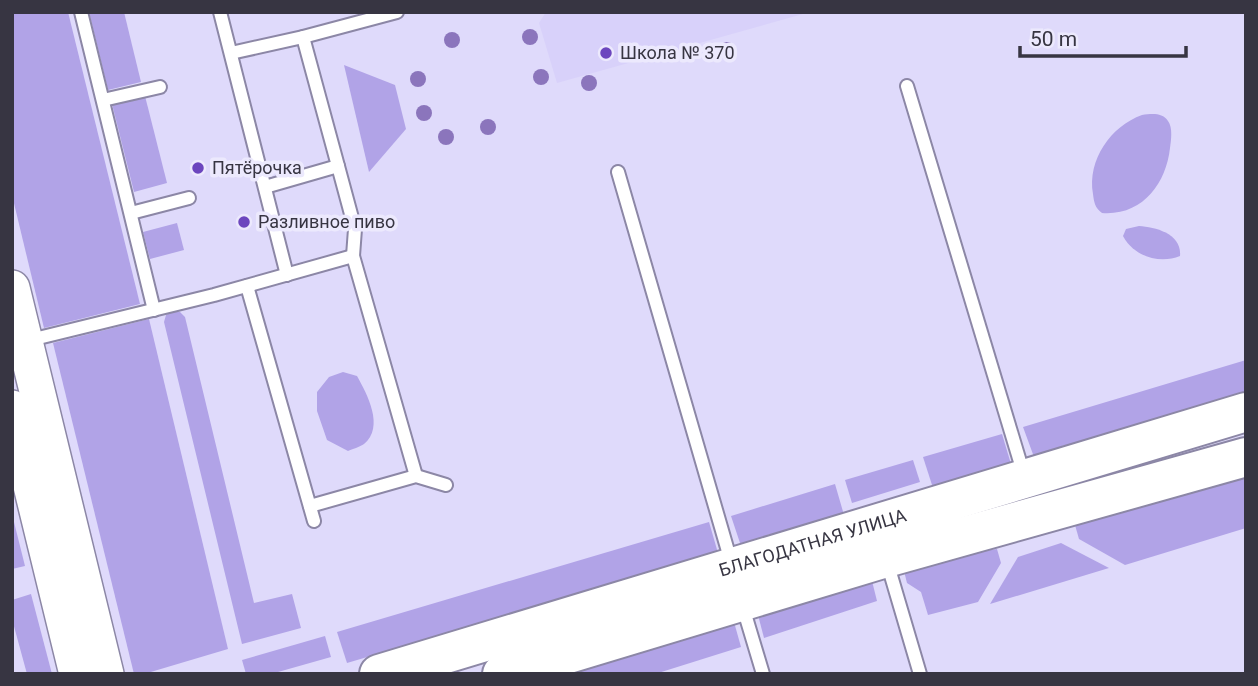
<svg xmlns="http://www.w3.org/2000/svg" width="1258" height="686" font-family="Roboto,sans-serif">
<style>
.built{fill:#d8d1fa}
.green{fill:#b1a3e7}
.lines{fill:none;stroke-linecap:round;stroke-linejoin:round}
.lane-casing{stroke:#8c87a6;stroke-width:16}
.secondary-casing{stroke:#8c87a6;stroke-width:38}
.primary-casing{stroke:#8c87a6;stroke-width:42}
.lane{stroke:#fff;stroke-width:12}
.secondary{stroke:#fff;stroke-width:35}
.primary{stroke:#fff;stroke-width:38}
.tree{fill:#8b75bc}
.poi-dot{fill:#6c46be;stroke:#ece9fd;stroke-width:2.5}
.labels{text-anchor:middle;stroke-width:7;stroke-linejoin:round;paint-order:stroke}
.poi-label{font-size:18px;fill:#373542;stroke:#ece9fd;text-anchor:start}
.street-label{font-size:18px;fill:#373542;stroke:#ece9fd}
</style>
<rect width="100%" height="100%" fill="#dfdafb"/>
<path class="built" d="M546 12H810L557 83 539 23Z"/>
<g class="green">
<path d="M12 12H68L140 304 44 328 12 195Z"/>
<path d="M89 12H124L141 82 108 90Z"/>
<path d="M344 65 395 85 406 129 369 172Z"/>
<path d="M145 96 167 183 134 192 112 104Z"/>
<path d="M1142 115C1151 114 1162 112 1168 121 1173 128 1171 140 1170 148 1166 184 1142 216 1102 213 1095 208 1094 202 1093 194 1087 160 1111 126 1142 115Z"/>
<path d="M177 223 184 250 150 259 143 232Z"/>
<path d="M1139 226C1156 227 1182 234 1180 256 1160 264 1134 257 1123 236L1126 229Z"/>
<path d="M173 311 180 312 185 317 254 603 292 594 301 628 242 644 164 322 166 315Z"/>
<path d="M149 319 228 649 144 674H134L53 343Z"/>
<path d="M1246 360V395L1067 448 1066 445 1062 446 1063 450 1034 457 1023 427Z"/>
<path d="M343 372 357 376C367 394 385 427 364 444 360 447 352 449 348 451L327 440 317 411V392L329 377Z"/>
<path d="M1002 434 1011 464 933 488 923 457Z"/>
<path d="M913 460 920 482 852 503 845 480Z"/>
<path d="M1246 478V528L1125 565 1079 539 1075 525Z"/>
<path d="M835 484 844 515 772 537 771 534 767 535 768 538 741 546 731 516Z"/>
<path d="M12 514 25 566 12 569Z"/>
<path d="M709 522 718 553 347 663 337 632Z"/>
<path d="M1061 543 1109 568 990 604 1018 557Z"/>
<path d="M997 549 1001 563 978 602 928 615 921 592 907 583 904 571 961 554Z"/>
<path d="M872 581 877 601 764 638 758 615Z"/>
<path d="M31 594 52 674H27L12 619V600Z"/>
<path d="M734 622 741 647 655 674H562Z"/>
<path d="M325 636 331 657 271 674H246L242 660Z"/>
</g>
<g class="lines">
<g class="lane-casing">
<g id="lane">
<path d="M81 12 154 310"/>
<path d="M220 12 287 275"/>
<path d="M231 53 303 37 397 12"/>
<path d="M907 86 1024 475"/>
<path d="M103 100 160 87"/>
<path d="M338 166 355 229 353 256"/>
<path d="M618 172 732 565"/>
<path d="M265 187 338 166 303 37"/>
<path d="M131 213 189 198"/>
<path d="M247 286 314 521"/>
<path d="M26 341 214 295 353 256 416 476"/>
<path d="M310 506 416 476 446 485"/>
<path d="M887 562 920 674"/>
<path d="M742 604 763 674"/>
</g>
</g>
<g class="secondary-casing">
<g id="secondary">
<path d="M12 288 106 674"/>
<path d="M12 408 77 674"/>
</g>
</g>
<g class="primary-casing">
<g id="primary">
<path id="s1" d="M379 674 1246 412"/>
<path d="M502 674 886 558 1246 457"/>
</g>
</g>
<use href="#lane" class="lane"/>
<use href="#secondary" class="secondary"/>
<use href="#primary" class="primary"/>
</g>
<g class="tree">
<circle cx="530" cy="37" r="8"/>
<circle cx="452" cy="40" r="8"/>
<circle cx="727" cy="50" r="8"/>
<circle cx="541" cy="77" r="8"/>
<circle cx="418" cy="79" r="8"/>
<circle cx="589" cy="83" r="8"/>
<circle cx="424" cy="113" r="8"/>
<circle cx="488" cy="127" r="8"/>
<circle cx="446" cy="137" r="8"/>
</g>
<g class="poi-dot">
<circle cx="606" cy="53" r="7"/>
<circle cx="198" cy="168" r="7"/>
<circle cx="244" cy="222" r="7"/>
</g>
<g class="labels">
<g class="poi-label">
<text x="620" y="59">Школа № 370</text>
<text x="212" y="174">Пятёрочка</text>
<text x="258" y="228">Разливное пиво</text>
</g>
<g class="street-label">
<text dy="6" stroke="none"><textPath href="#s1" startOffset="453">БЛАГОДАТНАЯ УЛИЦА</textPath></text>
</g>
</g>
<rect width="1258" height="686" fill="none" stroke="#373542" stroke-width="28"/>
<path d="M1020 46v10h166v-10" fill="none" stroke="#373542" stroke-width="3.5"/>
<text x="1030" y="46" font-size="21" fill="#373542" stroke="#ece9fd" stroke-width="5" paint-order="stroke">50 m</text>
</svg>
